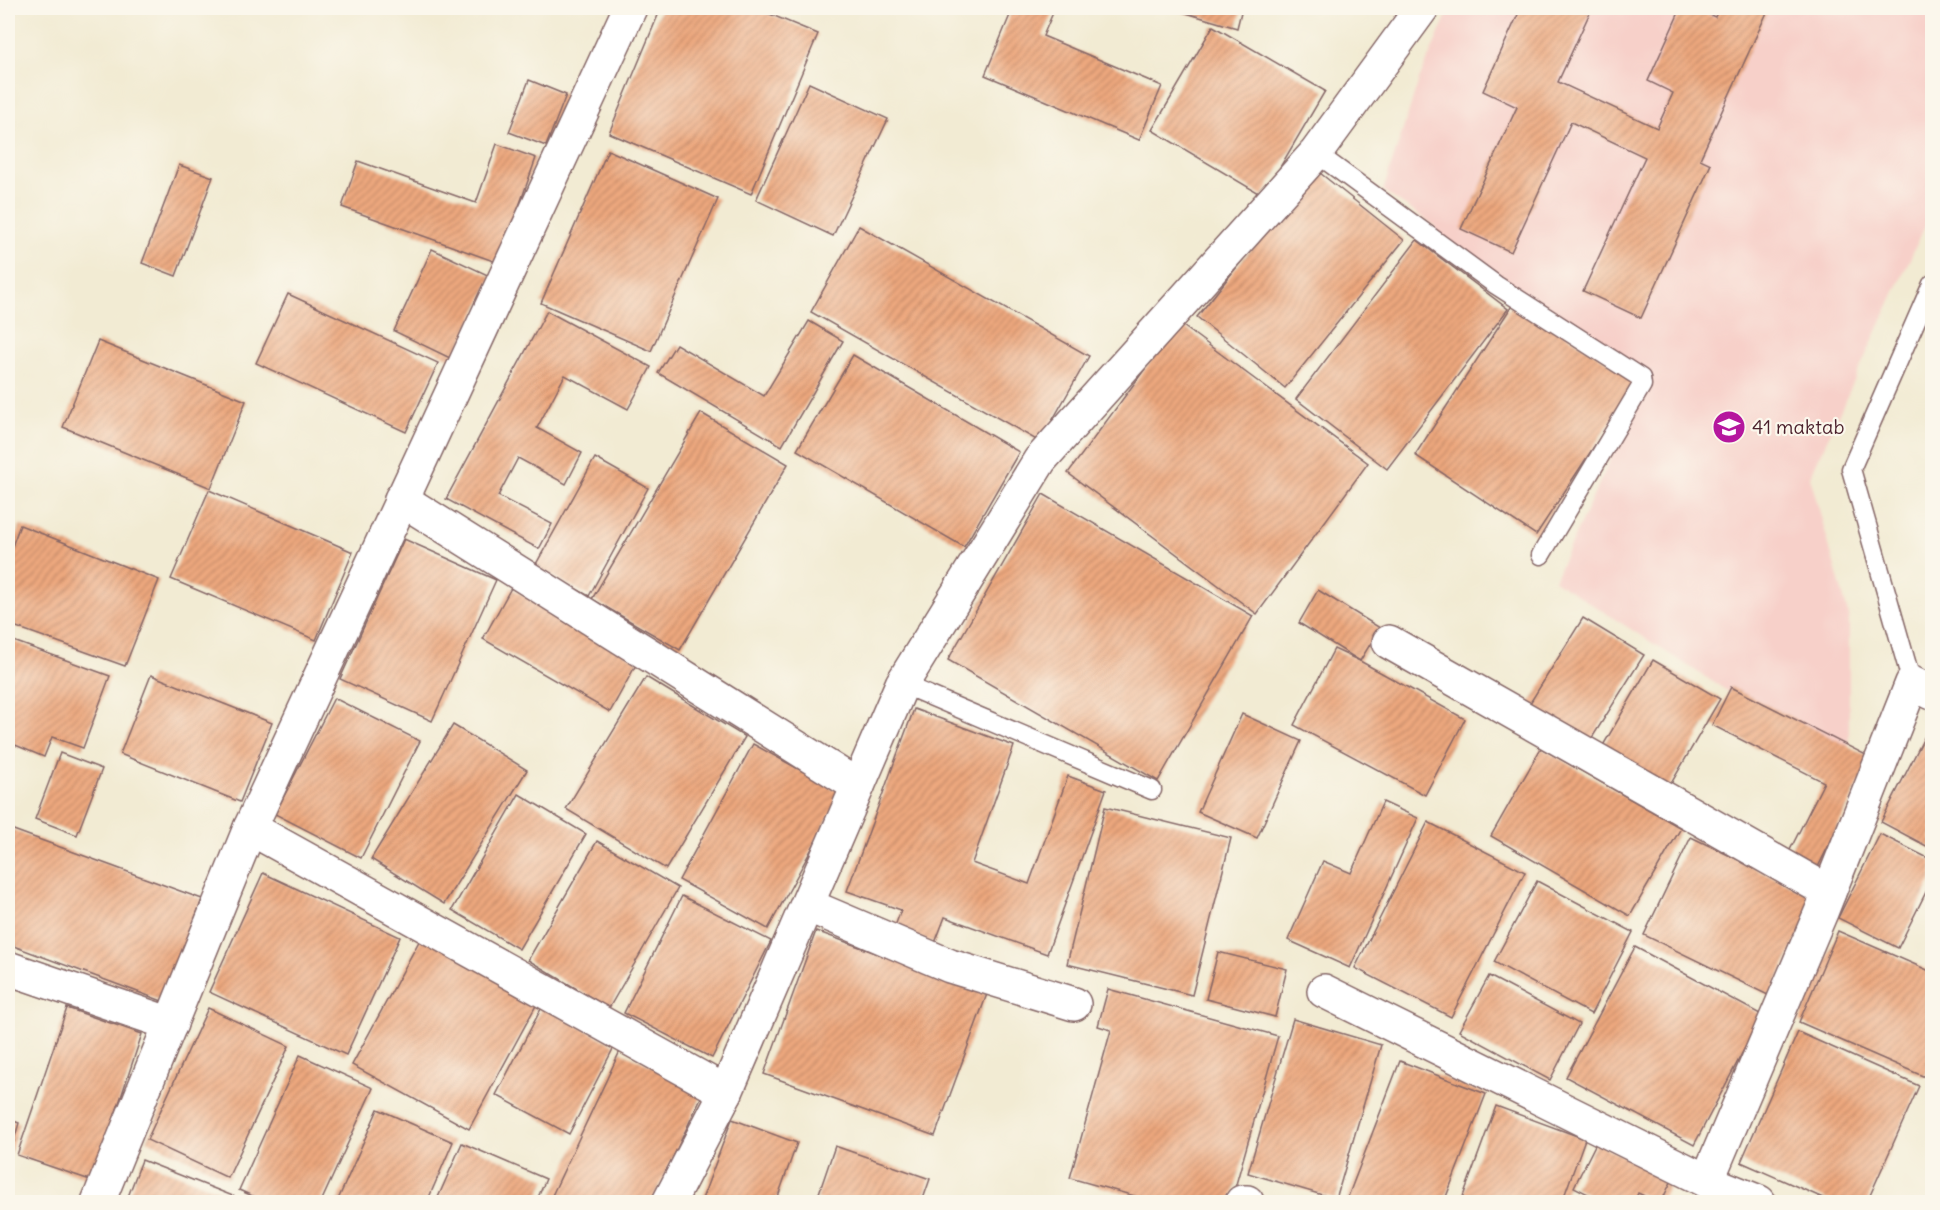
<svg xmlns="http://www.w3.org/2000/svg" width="1940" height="1210" font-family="Delius,sans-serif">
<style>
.built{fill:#f7d0c9}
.building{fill:url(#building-hatch)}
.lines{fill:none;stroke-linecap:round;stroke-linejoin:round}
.lane-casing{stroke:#856666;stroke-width:21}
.street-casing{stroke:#856666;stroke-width:36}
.lane{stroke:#fff;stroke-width:18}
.street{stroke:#fff;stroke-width:33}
.labels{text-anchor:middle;stroke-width:4.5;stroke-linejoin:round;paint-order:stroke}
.poi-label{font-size:20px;fill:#4a1f2b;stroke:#fbf7ec;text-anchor:start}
</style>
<defs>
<pattern id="building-hatch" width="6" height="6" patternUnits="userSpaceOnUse" patternTransform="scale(1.5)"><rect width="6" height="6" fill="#eda87e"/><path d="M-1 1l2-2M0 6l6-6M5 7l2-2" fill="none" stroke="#c28867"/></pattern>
</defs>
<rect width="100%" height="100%" fill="#fbf7ec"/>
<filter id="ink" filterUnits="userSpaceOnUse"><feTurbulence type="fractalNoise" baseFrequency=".0167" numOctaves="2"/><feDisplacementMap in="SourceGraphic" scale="12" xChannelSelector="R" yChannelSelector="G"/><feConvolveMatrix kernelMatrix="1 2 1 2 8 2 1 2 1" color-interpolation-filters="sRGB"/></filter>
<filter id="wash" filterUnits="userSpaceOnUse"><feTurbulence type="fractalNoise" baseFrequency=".008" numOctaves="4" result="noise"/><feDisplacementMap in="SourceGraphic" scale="24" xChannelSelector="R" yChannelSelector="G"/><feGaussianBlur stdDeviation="1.35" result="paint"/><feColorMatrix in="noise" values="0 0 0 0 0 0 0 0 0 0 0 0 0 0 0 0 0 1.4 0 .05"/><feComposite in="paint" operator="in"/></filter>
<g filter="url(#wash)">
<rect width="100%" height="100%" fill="#f2ebd3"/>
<path class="built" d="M1450 8H1932V211L1810 477 1849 617V769L1554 580 1649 377 1430 235 1435 226 1383 191 1419 80Z"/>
<g id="blocks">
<g class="building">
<path d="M661 8H755L818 34 751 194 609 133Z"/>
<path d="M1013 8H1055L1043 36 1162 86 1139 140 985 75Z"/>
<path d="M1169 8H1242L1237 28Z"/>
<path d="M1521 8H1592L1558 82 1657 128 1673 93 1648 81 1681 8H1694L1715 17 1719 8H1769L1700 159 1711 164 1641 318 1583 291 1645 157 1571 122 1511 252 1461 229 1517 107 1483 91Z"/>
<path d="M1213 26 1325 91 1263 196 1152 130Z"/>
<path d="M529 80 566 95 546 146 509 132Z"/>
<path d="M809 83 888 119 833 236 756 200Z"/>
<path d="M497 144 536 158 499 263 342 207 358 161 476 203Z"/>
<path d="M608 150 718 199 651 351 541 303Z"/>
<path d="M179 165 213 177 176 276 142 263Z"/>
<path d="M1315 169 1404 240 1285 388 1197 317Z"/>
<path d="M859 226 1089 356 1040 442 811 312Z"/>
<path d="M1417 240 1508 309 1387 469 1296 399Z"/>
<path d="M432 249 492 277 454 360 394 331Z"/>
<path d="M288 294 438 363 406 432 256 363Z"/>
<path d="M1515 301 1637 381 1536 535 1415 455Z"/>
<path d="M547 311 651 367 628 409 565 375 537 428 582 453 566 484 518 458 498 496 552 524 539 549 446 499Z"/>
<path d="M809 321 843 341 782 446 658 373 676 344 764 396Z"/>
<path d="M1179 323 1368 463 1257 614 1068 473Z"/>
<path d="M98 341 246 401 211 488 63 427Z"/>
<path d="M853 355 1019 452 964 547 797 450Z"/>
<path d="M701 413 788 464 680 650 592 599Z"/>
<path d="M595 458 648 488 589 596 535 566Z"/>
<path d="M209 490 353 552 316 640 171 579Z"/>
<path d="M1043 494 1253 616 1158 781 948 660Z"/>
<path d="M20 525 159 580 125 666 8 624V557Z"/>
<path d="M404 539 496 580 432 721 340 679Z"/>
<path d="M511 588 638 661 610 712 483 639Z"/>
<path d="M1318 590 1380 628 1360 661 1299 623Z"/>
<path d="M1583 618 1644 655 1585 749 1525 711Z"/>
<path d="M8 639 110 676 83 748 52 737 44 757 8 742Z"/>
<path d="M1334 649 1360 661 1465 719 1425 795 1294 725Z"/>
<path d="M1653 660 1720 699 1665 794 1598 754Z"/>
<path d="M151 675 272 723 240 802 120 754Z"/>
<path d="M646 677 745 737 666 869 566 809Z"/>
<path d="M1731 687 1872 758 1814 875 1785 860 1824 782 1712 725Z"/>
<path d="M334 698 420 741 361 858 275 814Z"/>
<path d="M914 709 1014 746 972 863 1029 884 1068 776 1106 790 1047 954 945 917 935 943 894 929 901 910 847 891Z"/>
<path d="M1242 714 1301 741 1257 838 1198 812Z"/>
<path d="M1932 722V849L1881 822Z"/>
<path d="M453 725 527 770 444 904 371 859Z"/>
<path d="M753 744 842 793 768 929 679 880Z"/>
<path d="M1541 748 1681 828 1630 916 1491 836Z"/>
<path d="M60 753 102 769 77 835 35 819Z"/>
<path d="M519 794 586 834 519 949 452 910Z"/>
<path d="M1383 802 1418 818 1350 968 1288 940 1323 861 1351 873Z"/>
<path d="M1105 807 1231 838 1192 995 1067 964Z"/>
<path d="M1428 822 1525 872 1451 1017 1355 968Z"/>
<path d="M8 828 202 899 165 1002 8 944Z"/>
<path d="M1880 834 1932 860V880L1898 948 1838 918Z"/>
<path d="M1691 837 1817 898 1770 996 1644 935Z"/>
<path d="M597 841 678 888 609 1008 528 960Z"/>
<path d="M263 873 400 937 346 1055 209 992Z"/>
<path d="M1537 881 1633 932 1591 1014 1494 962Z"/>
<path d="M682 896 771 941 712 1058 624 1013Z"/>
<path d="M816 931 987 994 935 1136 764 1074Z"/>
<path d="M1838 931 1932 972V1060L1925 1077 1799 1022Z"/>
<path d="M423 934 540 998 469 1129 352 1065Z"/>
<path d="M1635 947 1762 1015 1694 1145 1566 1077Z"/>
<path d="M1218 952 1287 969 1275 1017 1206 999Z"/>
<path d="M1489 976 1579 1024 1550 1080 1459 1031Z"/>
<path d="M1108 989 1278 1036 1231 1202H1156L1070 1178 1111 1030 1098 1026Z"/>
<path d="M542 1007 615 1045 569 1134 496 1095Z"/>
<path d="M67 1008 142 1034 93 1181 17 1155Z"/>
<path d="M208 1008 289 1046 228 1178 147 1140Z"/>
<path d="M1293 1019 1381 1045 1336 1199 1248 1173Z"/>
<path d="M1798 1032 1919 1086 1867 1202H1832L1741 1162Z"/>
<path d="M620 1051 704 1091 652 1202H549Z"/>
<path d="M300 1055 373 1088 321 1202H266L239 1190Z"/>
<path d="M1400 1061 1486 1094 1444 1202H1346Z"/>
<path d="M1496 1106 1585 1139 1562 1202H1461Z"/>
<path d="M378 1109 453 1142 427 1202H337Z"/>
<path d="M8 1119 19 1123 8 1161Z"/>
<path d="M732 1119 797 1143 776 1202H701Z"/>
<path d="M462 1143 546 1179 536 1202H436Z"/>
<path d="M1596 1143 1672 1180 1661 1202H1657L1638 1193 1634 1202H1594L1596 1198 1574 1187Z"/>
<path d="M835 1146 930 1179 922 1202H826L817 1199Z"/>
<path d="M142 1160 248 1202H126Z"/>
</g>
</g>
</g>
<g filter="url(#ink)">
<use href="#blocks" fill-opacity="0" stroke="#856666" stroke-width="1.5"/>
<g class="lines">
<g class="lane-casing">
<g id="lane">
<path d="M1316 153 1496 285 1641 378 1642 385 1541 555"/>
<path d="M1912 683 1851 469 1932 284"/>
<path d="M902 684 1152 790"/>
</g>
</g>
<g class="street-casing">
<g id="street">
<path d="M401 499 858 786"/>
<path d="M1389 642 1829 892"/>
<path d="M250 828 726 1092"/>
<path d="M807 905 950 966 1074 1004"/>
<path d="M8 968 171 1024"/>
<path d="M1324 991 1707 1181 1759 1202"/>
<path d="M1707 1181 1822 910 1912 683 1932 693"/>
<path d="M98 1202 250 828 630 8"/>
<path d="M669 1202 726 1092 902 684 1040 460 1316 153 1422 8"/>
<path d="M1242 1202H1247"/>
</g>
</g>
<use href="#lane" class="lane"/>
<use href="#street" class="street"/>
</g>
</g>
<defs>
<g id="school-disc" transform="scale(1.725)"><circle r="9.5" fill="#b5179e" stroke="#fbf7ec"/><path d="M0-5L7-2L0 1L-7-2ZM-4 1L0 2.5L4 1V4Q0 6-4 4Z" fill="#fff"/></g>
</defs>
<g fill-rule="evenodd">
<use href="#school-disc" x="1729" y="427"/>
</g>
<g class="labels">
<g class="poi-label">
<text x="1752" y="434">41 maktab</text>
</g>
</g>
<rect width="1940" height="1210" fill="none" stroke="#fbf7ec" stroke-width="30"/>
</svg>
